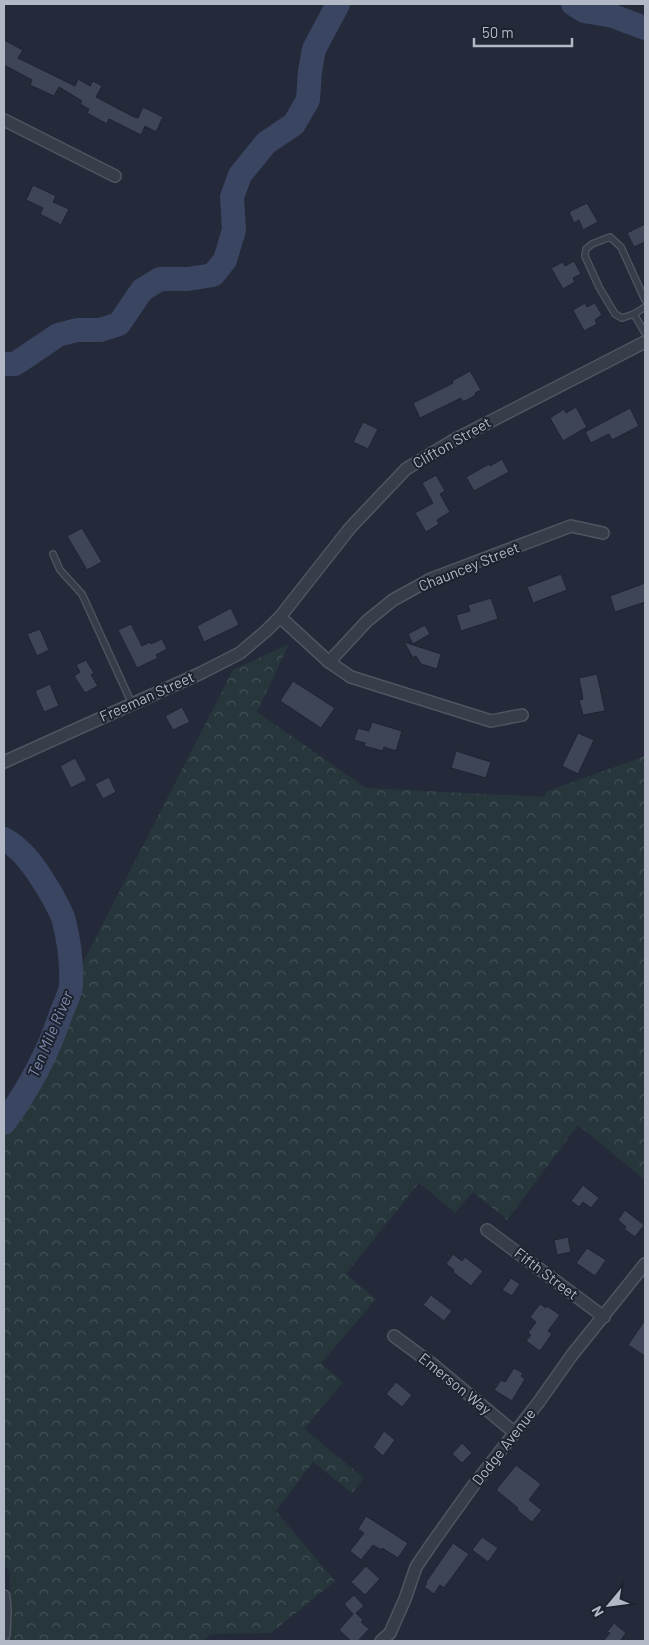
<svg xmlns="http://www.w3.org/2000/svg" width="649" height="1645" font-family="Barlow,sans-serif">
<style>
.forest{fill:url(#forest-crowns)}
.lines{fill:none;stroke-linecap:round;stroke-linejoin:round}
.river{stroke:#3a4562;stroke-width:24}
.building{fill:#3e4557;stroke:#1f2431}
.service-casing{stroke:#505562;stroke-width:8}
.minor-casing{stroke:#505562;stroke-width:14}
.service{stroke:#383d4a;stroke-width:5.5}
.minor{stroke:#383d4a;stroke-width:11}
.labels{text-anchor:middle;stroke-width:4;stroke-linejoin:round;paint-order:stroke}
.street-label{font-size:15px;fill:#b3b8c6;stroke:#1d222f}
.water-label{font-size:16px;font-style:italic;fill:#7c8aac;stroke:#1d222f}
</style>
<defs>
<pattern id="forest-crowns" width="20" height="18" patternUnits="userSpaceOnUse" patternTransform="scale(1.25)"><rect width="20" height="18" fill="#26363b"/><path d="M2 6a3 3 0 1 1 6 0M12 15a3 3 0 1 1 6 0" fill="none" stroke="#435156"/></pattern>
</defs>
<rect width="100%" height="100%" fill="#242a3a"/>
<path class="forest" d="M289 644 257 712 366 788 546 797 545 792 645 756V1180L578 1125 507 1220 473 1192 455 1213 419 1183 346 1274 376 1299 321 1363 343 1382 304 1429 364 1478 352 1493 313 1462 276 1511 335 1581 271 1633 211 1634 202 1641H9L10 1574 4 1564V1105L52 1023 233 670Z"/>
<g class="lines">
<g class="river">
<path d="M573 4 584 11 613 16 645 28"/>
<path d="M4 364H15L58 335 77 330H100L119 324 142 290 160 279H188L213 275 225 260 234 230 232 197 240 175 266 143 294 124 308 100 310 71 314 49 338 4"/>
<path d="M4 839C23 849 36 869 47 887 53 897 61 910 64 921 69 941 72 966 71 986 70 994 65 1004 62 1011 49 1051 29 1089 4 1123"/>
</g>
</g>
<g class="building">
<path d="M4 40 23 50 18 58 75 86 78 79 90 86 93 81 102 86 96 97 132 116 138 118 143 107 163 117 156 132 145 126 141 135 109 119 107 124 87 113 89 109 80 104 82 101 59 87 54 96 30 85 32 80 4 65Z"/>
<path d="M33 185 56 196 53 202 69 209 61 225 40 214 43 208 26 200Z"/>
<path d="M587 203 598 222 583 230 579 220 574 223 569 212Z"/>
<path d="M645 224V242L634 247 627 233Z"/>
<path d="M574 261 581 274 573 278 575 282 563 289 551 268 563 262 565 266Z"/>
<path d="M585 303 587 307 595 303 602 315 595 320 597 324 584 331 573 310Z"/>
<path d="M470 371 481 390 475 393 476 395 463 402 461 398 420 418 413 403 453 383 452 381Z"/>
<path d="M576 407 587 427 563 441 550 418 564 409 566 413Z"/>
<path d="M630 408 639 426 612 440 609 434 591 443 585 432Z"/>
<path d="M363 422 378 429 368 449 353 442Z"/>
<path d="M502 459 509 472 474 491 466 477 489 464 490 466Z"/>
<path d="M436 475 445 491 440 494 450 512 437 520 439 524 426 532 415 513 433 503 422 483Z"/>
<path d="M82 528 102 562 87 570 67 536Z"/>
<path d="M561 574 567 590 533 603 527 587Z"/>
<path d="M645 583V602L615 612 610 596Z"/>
<path d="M491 598 498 619 461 631 456 615 470 611 468 605Z"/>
<path d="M231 608 239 625 204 642 197 626Z"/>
<path d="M131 624 142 646 150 642 151 644 162 639 167 649 156 655 158 658 137 668 118 630Z"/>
<path d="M425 625 430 634 413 644 408 634Z"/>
<path d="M40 629 49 650 37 656 27 634Z"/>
<path d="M404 642 441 654 437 669 421 664 416 656 413 658Z"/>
<path d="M86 660 94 673 91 675 98 686 85 693 74 676 80 672 76 665Z"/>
<path d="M597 674 605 711 583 715 579 700 583 699 579 678Z"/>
<path d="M293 681 335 708 321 728 280 701Z"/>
<path d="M50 684 59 706 44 712 35 691Z"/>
<path d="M182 707 190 722 173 730 165 716Z"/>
<path d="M372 722 402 731 396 751 384 747 383 751 364 746 365 743 354 740 358 728 369 731Z"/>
<path d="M578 733 594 740 578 774 562 766Z"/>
<path d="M456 751 491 762 486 778 451 768Z"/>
<path d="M75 758 87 780 71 788 60 766Z"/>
<path d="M109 777 116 792 103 799 95 784Z"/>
<path d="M583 1185 599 1198 591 1208 583 1202 579 1207 571 1201Z"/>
<path d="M625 1210 644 1225 635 1237 624 1229 626 1227 618 1220Z"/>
<path d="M568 1237 571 1252 557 1255 554 1240Z"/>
<path d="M587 1248 606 1260 595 1276 576 1263Z"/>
<path d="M453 1254 462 1261 465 1257 483 1271 471 1286 453 1272 454 1270 446 1264Z"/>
<path d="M511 1278 520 1284 512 1296 502 1290Z"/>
<path d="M431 1295 452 1311 444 1321 423 1305Z"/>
<path d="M540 1304 546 1308 547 1306 560 1315 548 1331 552 1334 540 1351 526 1341 531 1335 528 1333 536 1322 530 1317Z"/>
<path d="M645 1320V1356L628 1345Z"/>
<path d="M514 1368 523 1373 521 1376 525 1379 512 1401 494 1390 501 1380 505 1382Z"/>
<path d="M396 1382 412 1395 402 1407 386 1394Z"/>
<path d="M384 1431 395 1440 383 1456 373 1447Z"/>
<path d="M462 1443 472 1453 462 1463 452 1454Z"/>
<path d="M516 1465 541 1484 529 1500 542 1510 532 1522 517 1510 518 1508 496 1490Z"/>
<path d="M366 1516 408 1543 398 1558 382 1548 381 1550 373 1545 361 1560 350 1551 364 1533 358 1529Z"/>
<path d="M482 1537 498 1548 488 1562 472 1550Z"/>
<path d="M453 1543 469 1554 444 1588 440 1585 434 1594 424 1587 427 1583 426 1582Z"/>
<path d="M366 1566 380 1579 365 1595 351 1582Z"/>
<path d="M354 1595 364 1606 356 1613 363 1620 361 1622 369 1629 358 1641H351L339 1630 353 1614 344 1604Z"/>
<path d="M614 1623 626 1633 620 1641H603L610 1633 607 1632Z"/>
</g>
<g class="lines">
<g class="service-casing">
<g id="service">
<path d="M645 300 621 247 610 237 592 244 586 249 585 256 599 287 615 314 622 318 634 314 645 307"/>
<path d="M634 314 645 333"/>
<path d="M53 554 60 570 82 594 132 704"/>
</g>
</g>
<g class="minor-casing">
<g id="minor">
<path d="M4 120 115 176"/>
<path d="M280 617 329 662 351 677 491 721 522 715"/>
<path d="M329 662 367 621 393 600 431 579 571 526 603 533"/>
<path d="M4 762 201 673 240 653 266 631 280 617 350 528 406 469 454 440 645 342"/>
<path d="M487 1230 604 1317"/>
<path d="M394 1336 436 1367 515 1433"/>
<path d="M4 1596 5 1612 4 1635"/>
<path d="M381 1641 390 1633 405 1599 416 1567 433 1542 473 1486 538 1403 572 1355 645 1264"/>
</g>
</g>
<use href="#service" class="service"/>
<use href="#minor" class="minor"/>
</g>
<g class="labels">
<g class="street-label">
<text transform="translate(452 443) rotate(-30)" y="5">Clifton Street</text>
<text transform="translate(469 567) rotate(-22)" y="5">Chauncey Street</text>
<text transform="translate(147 697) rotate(-24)" y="5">Freeman Street</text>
<text transform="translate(546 1274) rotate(37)" y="5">Fifth Street</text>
<text transform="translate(455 1384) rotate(39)" y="5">Emerson Way</text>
<text transform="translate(504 1447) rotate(-52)" y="5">Dodge Avenue</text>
</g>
<g class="water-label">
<text transform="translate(50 1034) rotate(-67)" y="6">Ten Mile River</text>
</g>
</g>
<rect width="649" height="1645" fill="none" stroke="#b3b8c6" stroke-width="10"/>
<g transform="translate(609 1605) rotate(241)" stroke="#1d222f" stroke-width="4" paint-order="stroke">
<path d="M0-4L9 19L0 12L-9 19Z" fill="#b3b8c6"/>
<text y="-8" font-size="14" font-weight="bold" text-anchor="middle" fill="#b3b8c6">N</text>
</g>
<path d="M474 38v8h98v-8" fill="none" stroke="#b3b8c6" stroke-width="2.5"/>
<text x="482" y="38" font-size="15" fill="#b3b8c6" stroke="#1d222f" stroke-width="4" paint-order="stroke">50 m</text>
</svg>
